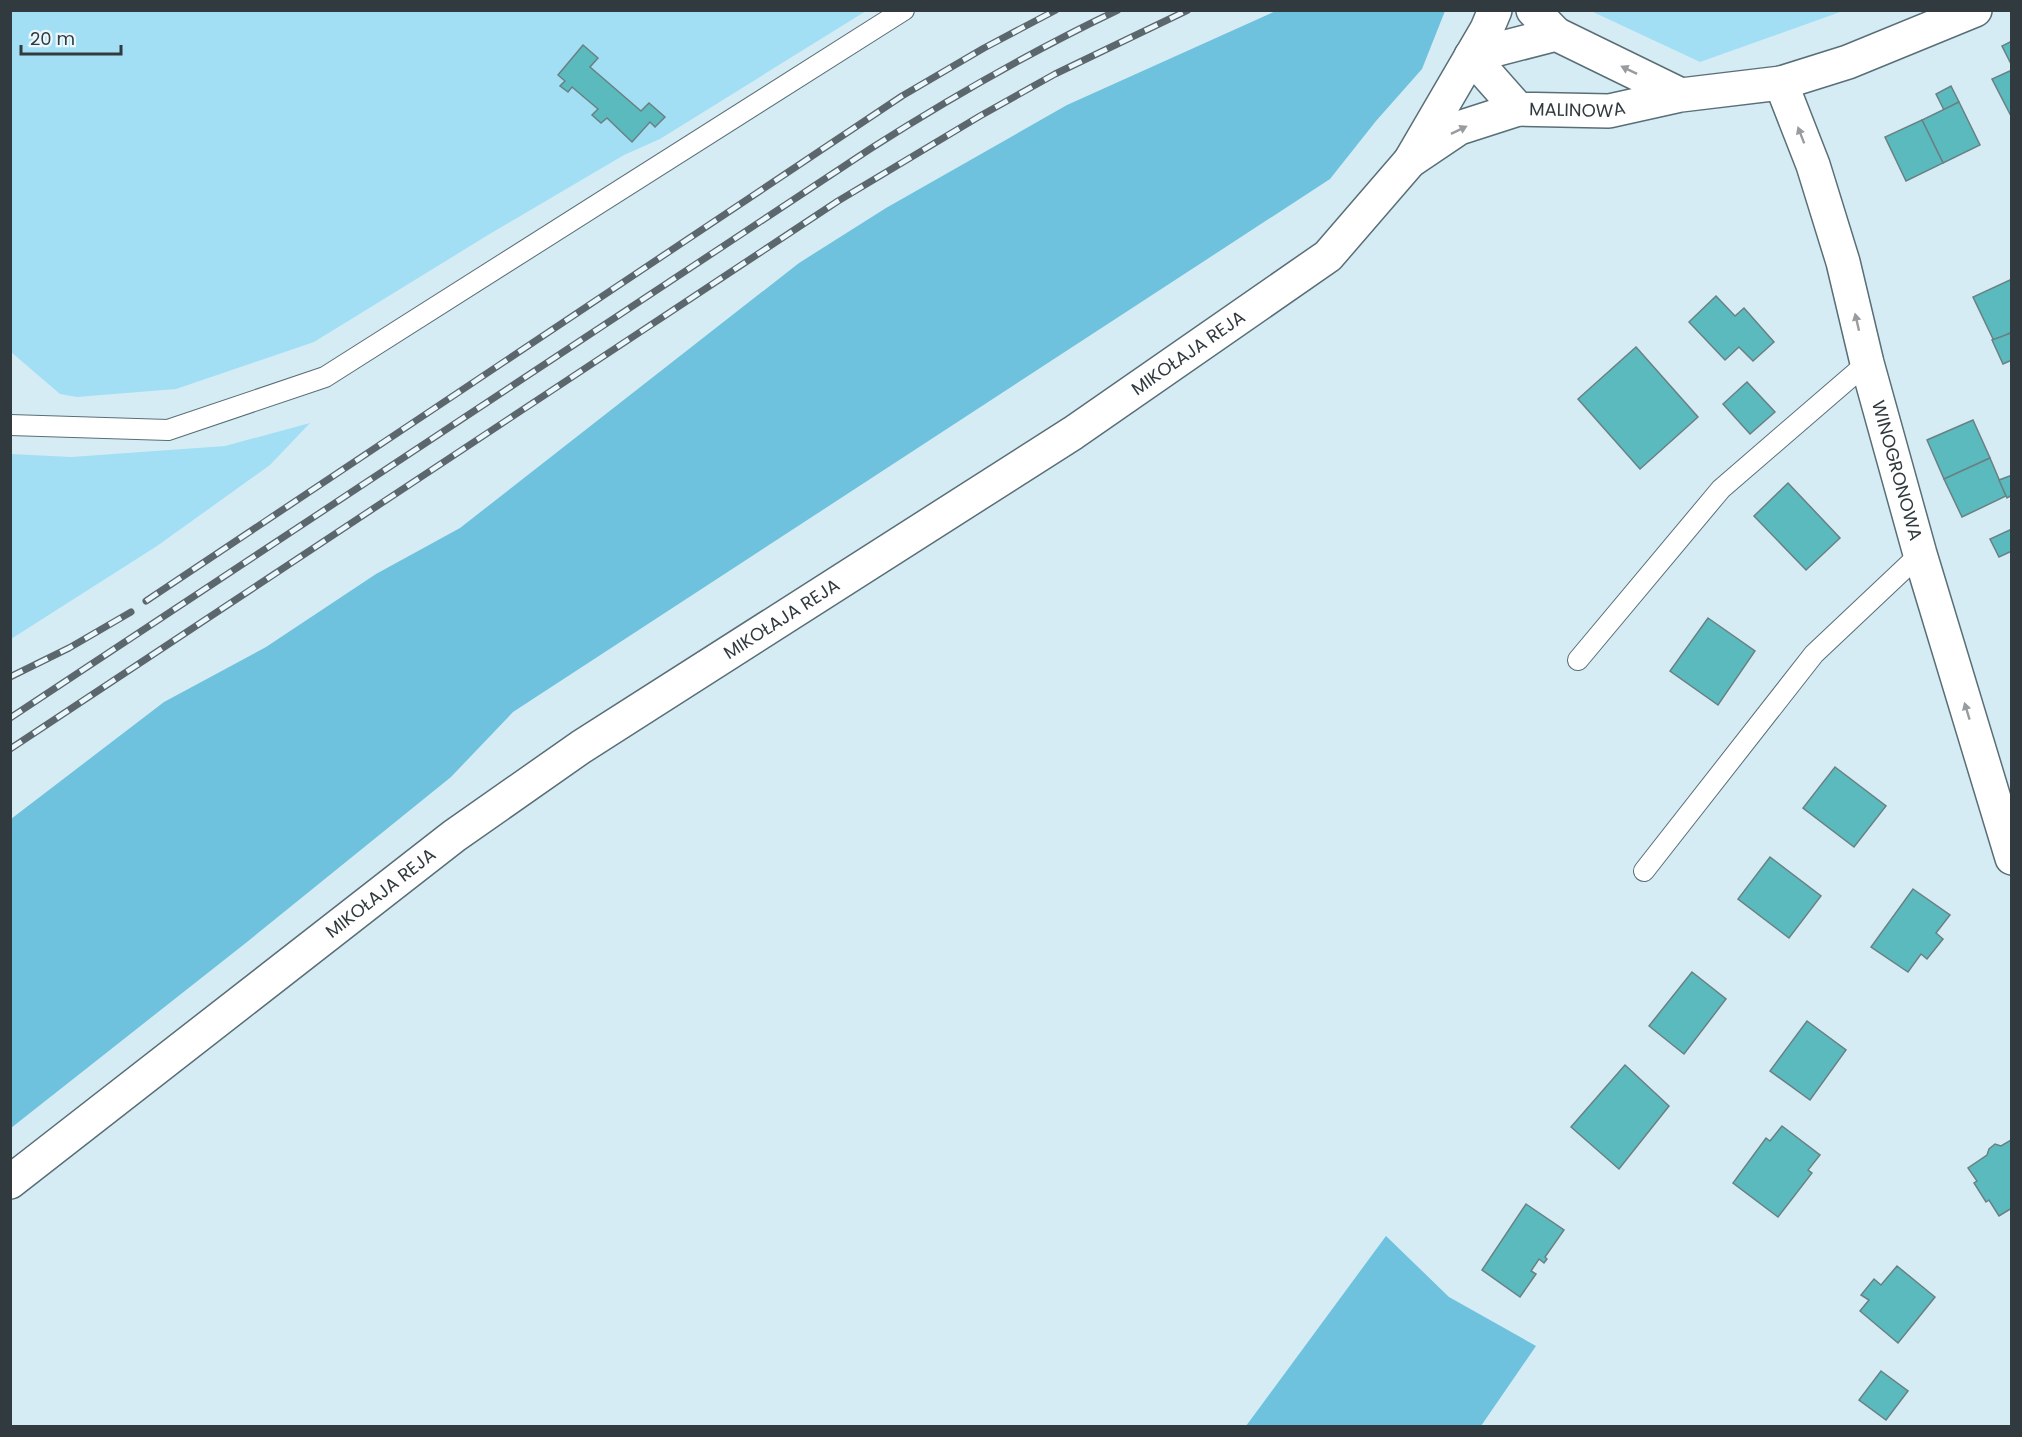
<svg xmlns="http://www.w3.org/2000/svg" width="2022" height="1437" font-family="Poppins,sans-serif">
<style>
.green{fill:#a2dff5}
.forest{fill:#6ec2de}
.building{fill:#5ababe;stroke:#698182;stroke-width:1.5}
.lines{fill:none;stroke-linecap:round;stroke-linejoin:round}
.service-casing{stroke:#596e76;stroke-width:22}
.minor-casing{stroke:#596e76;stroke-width:36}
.tertiary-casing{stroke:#596e76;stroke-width:36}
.service{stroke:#fff;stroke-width:20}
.minor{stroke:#fff;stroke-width:33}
.tertiary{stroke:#fff;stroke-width:33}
.rail-casing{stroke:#5b676c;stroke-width:7}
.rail{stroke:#eaf8fd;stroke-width:4.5;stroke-dasharray:14;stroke-linecap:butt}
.oneway{fill:#989c9e}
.labels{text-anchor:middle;stroke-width:5;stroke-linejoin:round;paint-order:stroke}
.street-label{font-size:18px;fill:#313a3e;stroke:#eaf8fd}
</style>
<rect width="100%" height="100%" fill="#d5ecf5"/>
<g class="green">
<path d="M11 11H866L660 139 624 155 488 235 314 342 176 389 77 397 60 394 11 352Z"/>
<path d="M1591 11H1843L1700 62Z"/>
<path d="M310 423 270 465 157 546 11 639V454L71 457 225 446Z"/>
</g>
<g class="forest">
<path d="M1278 10 1445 11 1422 69 1376 121 1330 179 513 712 451 777 247 942 11 1128V819L164 702 266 647 376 574 460 528 799 263 886 208 1067 105Z"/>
<path d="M1386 1236 1449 1297 1536 1346 1481 1426H1246Z"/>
</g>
<g class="building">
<path d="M2012 41V66L2002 46Z"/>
<path d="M583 45 598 58 590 67 641 111 649 103 665 117 655 127 650 122 632 142 607 118 601 123 592 115 598 109 572 87 568 92 560 86 565 81 558 75Z"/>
<path d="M2012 70V118L1992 79Z"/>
<path d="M1951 86 1959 102 1944 110 1936 94Z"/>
<path d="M1959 102 1980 145 1943 163 1922 120Z"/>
<path d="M1922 120 1943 163 1906 181 1885 137Z"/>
<path d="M2010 280 2012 284V332L1994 341 1973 297Z"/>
<path d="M1716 296 1735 316 1744 308 1774 342 1753 361 1739 347 1725 360 1689 322Z"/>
<path d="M2011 333 2012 360 2003 364 1992 340Z"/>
<path d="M1636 347 1698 417 1640 469 1578 399Z"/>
<path d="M1747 382 1775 412 1750 434 1723 404Z"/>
<path d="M1973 420 1990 458 1944 479 1927 440Z"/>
<path d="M1990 458 2006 496 1962 517 1944 479Z"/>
<path d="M2012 475V495L2007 498 1999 480Z"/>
<path d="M1788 483 1840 538 1806 570 1754 516Z"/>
<path d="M2012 529V551L1999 557 1990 539Z"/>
<path d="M1708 618 1755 651 1718 705 1670 671Z"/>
<path d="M1835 767 1886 806 1854 847 1803 808Z"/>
<path d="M1770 857 1821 896 1789 938 1738 899Z"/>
<path d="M1913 889 1950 915 1936 933 1943 939 1927 959 1921 954 1908 972 1871 947Z"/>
<path d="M1692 972 1726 999 1684 1054 1649 1026Z"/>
<path d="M1807 1021 1846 1050 1810 1100 1770 1071Z"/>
<path d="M1625 1065 1669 1106 1619 1169 1571 1127Z"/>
<path d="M1782 1126 1820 1155 1808 1170 1812 1173 1778 1217 1733 1183 1766 1138 1770 1141Z"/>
<path d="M2011 1140 2012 1208 1999 1216 1989 1200 1986 1202 1974 1183 1977 1181 1968 1168 1987 1155 1989 1149 1995 1144 2001 1146Z"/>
<path d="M1526 1204 1564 1230 1545 1257 1547 1259 1544 1263 1539 1259 1531 1271 1536 1274 1520 1297 1482 1270Z"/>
<path d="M1897 1266 1935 1297 1898 1343 1860 1311 1869 1300 1861 1295 1874 1279 1881 1285Z"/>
<path d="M1881 1371 1908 1391 1886 1420 1859 1400Z"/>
</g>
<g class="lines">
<g class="service-casing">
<g id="service">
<path d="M10 425 168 430 325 377 904 10"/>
<path d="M1578 660 1721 489 1867 363"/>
<path d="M1644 871 1814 654 1920 554"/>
</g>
</g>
<g class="minor-casing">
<g id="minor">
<path d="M1533 10 1556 34"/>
<path id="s1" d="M1781 83 1813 165 1843 262 1867 363 1920 554 2012 858"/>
<path id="s2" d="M1681 95 1556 34 1471 56 1518 109 1609 111 1681 95 1781 83 1848 62 1975 10"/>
<path d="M1410 161 1459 128 1518 109"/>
</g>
</g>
<g class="tertiary-casing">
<g id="tertiary">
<path id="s3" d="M10 1182 454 836 581 747 1073 433 1328 256 1410 161 1487 29 1495 10"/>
</g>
</g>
<use href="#service" class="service"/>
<use href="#minor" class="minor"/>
<use href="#tertiary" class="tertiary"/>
<g class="rail-casing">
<g id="rail">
<path d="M146 601 902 96 984 48 1056 10"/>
<path d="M10 677 69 648 131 612"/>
<path d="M10 718 870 149C950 98 1032 51 1118 10"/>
<path d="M10 749 838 201 980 116 1055 74 1188 10"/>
</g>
</g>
<use href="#rail" class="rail"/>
</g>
<defs><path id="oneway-solid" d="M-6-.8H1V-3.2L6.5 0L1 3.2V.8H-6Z" transform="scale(1.5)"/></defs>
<g class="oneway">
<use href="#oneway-solid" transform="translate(1629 70) rotate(-154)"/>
<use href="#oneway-solid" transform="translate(1459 130) rotate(-26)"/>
<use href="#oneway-solid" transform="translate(1801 135) rotate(-111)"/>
<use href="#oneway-solid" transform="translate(1857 322) rotate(-103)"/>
<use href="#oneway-solid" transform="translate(1967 711) rotate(-107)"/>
</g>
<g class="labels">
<g class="street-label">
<text dy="6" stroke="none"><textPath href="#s2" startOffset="357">MALINOWA</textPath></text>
<text dy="6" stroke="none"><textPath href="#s3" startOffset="1442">MIKOŁAJA REJA</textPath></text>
<text dy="6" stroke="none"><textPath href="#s1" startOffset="405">WINOGRONOWA</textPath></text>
<text dy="6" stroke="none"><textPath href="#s3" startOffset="956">MIKOŁAJA REJA</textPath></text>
<text dy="6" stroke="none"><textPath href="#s3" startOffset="470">MIKOŁAJA REJA</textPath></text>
</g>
</g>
<rect width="2022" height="1437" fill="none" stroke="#313a3e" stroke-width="24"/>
<path d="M21 45v9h100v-9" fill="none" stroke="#313a3e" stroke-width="3"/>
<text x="30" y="45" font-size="18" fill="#313a3e" stroke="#eaf8fd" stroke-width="4.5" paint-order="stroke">20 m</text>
</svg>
